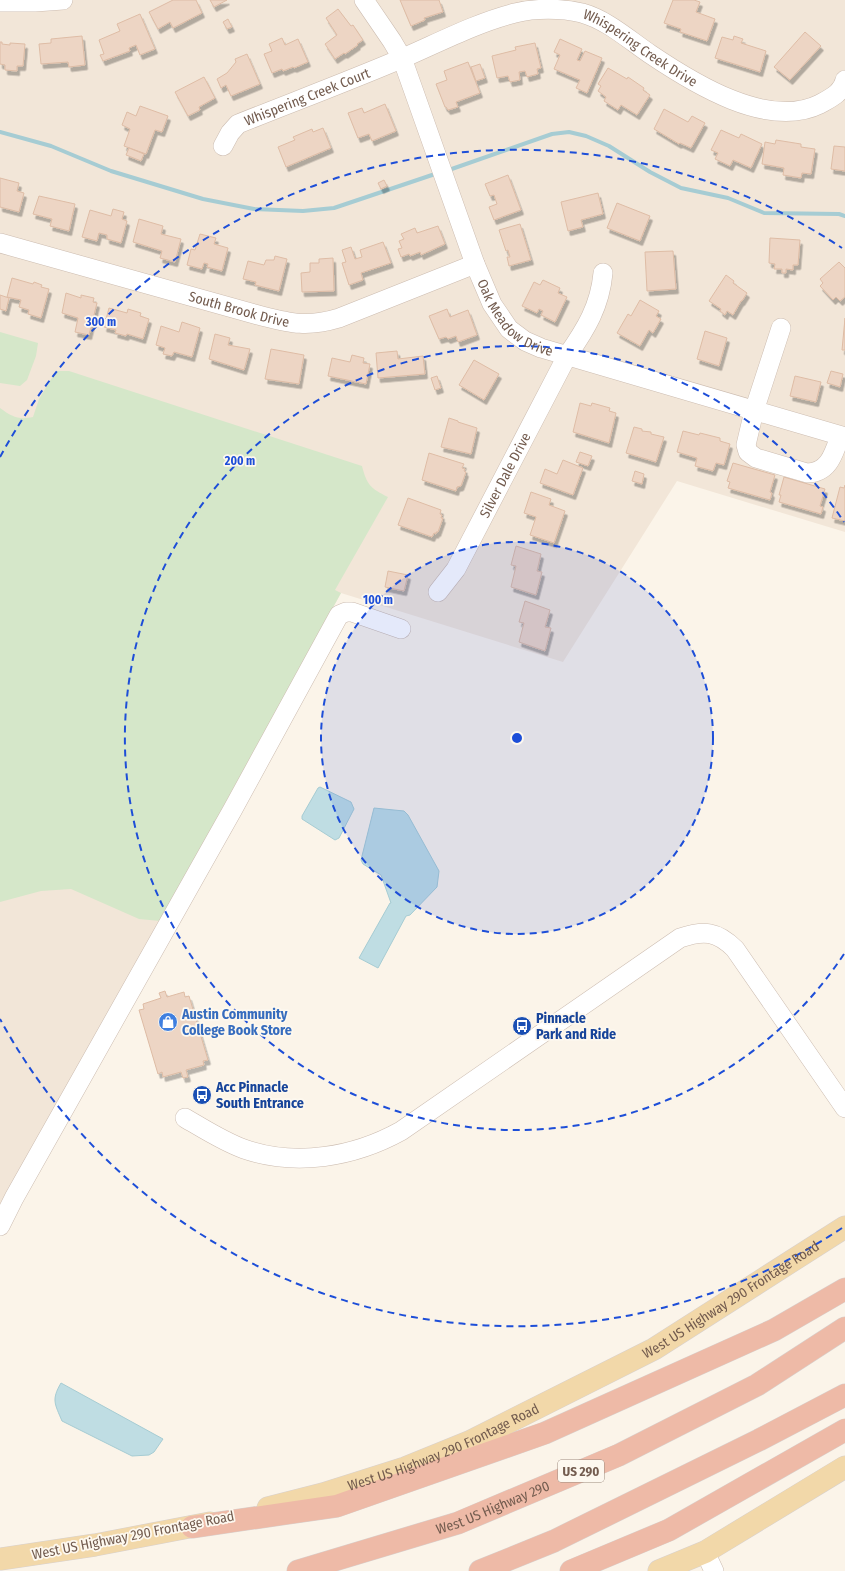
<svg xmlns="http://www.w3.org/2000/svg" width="845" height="1571" font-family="'Fira Sans Condensed',sans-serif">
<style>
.residential{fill:#f2e6d8}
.green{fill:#d5e7c9}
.water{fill:#bfdde3;stroke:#a6ccd3}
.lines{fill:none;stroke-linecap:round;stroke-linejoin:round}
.stream{stroke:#a6ccd3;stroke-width:4}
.building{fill:#edd5c4;stroke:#debca5;filter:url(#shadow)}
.minor-casing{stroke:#ccbcb0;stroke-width:20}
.major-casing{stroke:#d8d1ce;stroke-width:23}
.highway-casing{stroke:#d8d1ce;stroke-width:23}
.minor{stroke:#fff;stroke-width:19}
.major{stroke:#f2d8a9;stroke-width:22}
.highway{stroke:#eebaa7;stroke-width:22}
.ring{fill:none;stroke:#1d4ed8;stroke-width:2;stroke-dasharray:7 5}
.labels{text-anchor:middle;stroke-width:3.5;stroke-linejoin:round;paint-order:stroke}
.shield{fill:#fdf8ef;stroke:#9c8b7f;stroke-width:1}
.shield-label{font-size:13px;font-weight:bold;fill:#735c4f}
.street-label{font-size:14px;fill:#735c4f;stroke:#fdf8ef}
.shop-label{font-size:14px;font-weight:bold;fill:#366cbe;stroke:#fdf8ef;text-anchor:start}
.transit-label{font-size:14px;font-weight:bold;fill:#164399;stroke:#fdf8ef;text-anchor:start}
.centre{fill:#1d4ed8;stroke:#fdf8ef;stroke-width:2}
.ring-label{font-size:12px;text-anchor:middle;font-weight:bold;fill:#1d4ed8;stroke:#fdf8ef;stroke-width:3.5;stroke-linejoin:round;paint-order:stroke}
</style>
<defs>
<filter id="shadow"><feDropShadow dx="2.5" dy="4.5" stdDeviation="0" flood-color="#0004"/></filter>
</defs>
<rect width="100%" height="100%" fill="#fbf4e9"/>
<path class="residential" d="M0 0H845V532L677 481 563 662 341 593 214 826 0 1207Z"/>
<g class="green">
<path d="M0 332 38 343 36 356 27 380 20 386 0 383Z"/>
<path d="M56 371H69L362 466C367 485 370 488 388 497L335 590 341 593 160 921 139 919 71 889 41 891 0 902V408C12 417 19 420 33 417L39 399Z"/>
</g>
<g class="water">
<path d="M320 787 351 802 354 809 339 838 335 840 302 819V816L318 788Z"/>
<path d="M374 808 404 811 408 815 439 871 437 887 410 915 406 916 378 968 359 958 390 903H391L381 875 363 864 361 860Z"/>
<path d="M61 1383 163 1439 154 1452 149 1455 132 1456 62 1421C55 1404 51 1400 61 1383Z"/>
</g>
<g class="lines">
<g class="stream">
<path d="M0 132 51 146 111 171 203 199 254 209 303 211 334 208 438 173"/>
<path d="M446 171 552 134 569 132 586 136 609 146 650 172 681 188 728 198 764 213 839 214 845 216"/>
</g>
</g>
<g class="building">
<path d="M173 0H196L202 13 173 28 170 22 158 29 149 12Z"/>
<path d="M210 0H227L214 7Z"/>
<path d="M400 0H439L443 12 424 18 425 20 411 26Z"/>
<path d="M673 0H694L700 2 696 12 715 19 707 41 680 32 681 29 664 23Z"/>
<path d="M338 9 351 26 353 25 363 40 357 44 358 45 345 54 344 53 335 59 325 44 337 35 326 18Z"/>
<path d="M140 14 155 49 140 55 136 45 129 48 130 51 103 61 100 55 104 54 99 40 120 31 117 24Z"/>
<path d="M228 19 232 27 227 29 223 22Z"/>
<path d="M805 32 821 46 790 80 774 67Z"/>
<path d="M82 36 85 65 69 67 68 62 41 64 39 44 51 43V39Z"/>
<path d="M734 36 743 39 741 43 766 51 760 72 715 58 722 37 733 40Z"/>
<path d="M282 38 285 45 298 39 308 62 294 68 293 67 283 71 282 69 272 73 264 54 272 51 269 44Z"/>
<path d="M560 39 582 49 577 60 580 61 585 51 602 58 587 93 576 88 580 80 554 69 560 55 554 52Z"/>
<path d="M0 42H2V44L10 45V43L25 44 23 66H17V71L5 70V65L0 64Z"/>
<path d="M535 43 541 68 537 69 538 74 527 77 525 71 519 72 520 80 510 82 508 76 497 78 492 56 516 50 515 47Z"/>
<path d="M247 54 260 84 231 96 226 85 221 88 217 79 227 73 236 62 235 59Z"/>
<path d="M468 62 480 93 456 102 458 107 448 110 446 107H445L436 84 447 80 444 71Z"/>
<path d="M480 64 485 78 476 81 471 67Z"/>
<path d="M608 68 627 79 628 77 644 88 643 90 650 95 637 115 621 105 618 110 604 101 606 97 598 91 601 86 598 84Z"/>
<path d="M204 77 215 98 199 107 200 110 188 116 175 92Z"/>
<path d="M385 104 396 131 372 141 369 134 358 138 348 113 362 108 364 113Z"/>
<path d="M140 106 168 116 162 132 155 130 146 154 124 146 130 129 122 125 127 112 136 116Z"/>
<path d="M664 109 688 122 692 116 705 123 691 148 680 143 679 144 654 129Z"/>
<path d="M323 128 331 148 286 167 278 147 295 140 293 137 312 129 313 132Z"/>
<path d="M721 130 739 138 741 134 762 144 751 168 733 160 730 166 715 159 718 153 711 150Z"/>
<path d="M776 140 801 144V147L815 149 811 174 802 173 801 178 783 175 784 168 762 164 765 142 775 144Z"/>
<path d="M834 146 845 147V171L831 169Z"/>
<path d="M129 148 144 154 141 161 126 155Z"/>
<path d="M508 175 521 210 494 220 489 207 497 204 494 195 490 196 485 184Z"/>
<path d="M0 178 19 183 17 191 24 193 19 212 0 207Z"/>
<path d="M384 180 387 186 381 189 378 183Z"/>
<path d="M598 193 603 214 581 220 583 227 568 231 561 202Z"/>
<path d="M39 196 75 204 69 231 50 226 52 219 33 214Z"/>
<path d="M617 203 650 216 640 241 607 228Z"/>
<path d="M113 209 124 212 122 219 127 221 121 243 107 239V235L99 233 97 241 82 237 90 210 111 216Z"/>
<path d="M139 219 163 226 161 234 181 239 175 262 160 258 162 251 133 242Z"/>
<path d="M520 224 531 260 509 266 507 257H510L508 250 506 251 499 230Z"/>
<path d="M438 226 445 244 421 255 420 252 410 256 409 254 401 257 398 249 402 248 399 241 404 239 401 234 415 228 417 233Z"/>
<path d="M200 234 216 238 214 244 228 248 222 271 207 267 208 264 204 263 202 269 187 265 191 249 195 250Z"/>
<path d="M770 238 800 240 798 265H793V270L786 269V273H782V269H774L775 264 769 263Z"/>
<path d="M383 242 391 263 361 273 363 280 349 285 342 263 346 262 342 250 351 247 355 259 362 257 360 250Z"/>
<path d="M673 251 676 289 647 291 645 252Z"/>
<path d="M275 256 287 259 279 291 255 285 256 282 243 279 248 261 264 265 266 260H274Z"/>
<path d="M333 258 334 291 302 292 301 273 310 272V263H319V259Z"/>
<path d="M839 262 845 268V297L840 301 836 297 833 300 820 286 823 283 820 279Z"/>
<path d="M726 275 734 281 733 283 747 293 742 301H741L733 315 727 311 725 315 720 311 721 309 709 301Z"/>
<path d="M12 278 33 284 34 282 42 285 41 287 49 289 41 318 28 314 29 310 19 307 21 300 7 297Z"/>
<path d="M543 280 560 288 558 293 567 297 555 322 541 315 543 311 539 309 537 313 522 306 534 282 540 285Z"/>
<path d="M66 293 81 298V295L94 298 93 302 97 303 89 335 75 332 78 318 62 313Z"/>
<path d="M0 295 9 298 6 311 0 309Z"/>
<path d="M640 300 659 311 656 316 661 319 653 333 649 330 640 346 617 333 628 314 631 316Z"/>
<path d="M109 308 127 313 128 309 141 313 140 316 149 319 143 339 127 334 126 336 115 333 116 330 104 327Z"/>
<path d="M447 309 450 317 468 310 477 335 458 342 456 336 448 339 446 337 439 339 429 316Z"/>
<path d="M845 318V350H842Z"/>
<path d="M182 322 200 328 192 357 174 352 172 356 163 354 165 348 156 345 161 326 179 332Z"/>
<path d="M705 331 727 338 719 366 697 359Z"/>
<path d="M215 334 230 338 228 345 250 349 244 370 209 359Z"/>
<path d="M271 349 304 355 299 384 265 379Z"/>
<path d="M397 351 398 359 423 356 425 374 378 378 376 353Z"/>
<path d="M352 355 364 358 363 363 370 364 366 384 328 376 332 358 350 362Z"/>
<path d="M474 360 499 374 484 400 459 385Z"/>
<path d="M831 371 843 374 840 387 827 383Z"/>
<path d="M437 376 441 388 435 390 431 378Z"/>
<path d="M795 376 821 382 816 402 790 396Z"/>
<path d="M580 403 591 406 592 403 610 408 609 411 616 413 609 443 573 432Z"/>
<path d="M449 418 458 421V422L477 428 471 454 441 447Z"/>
<path d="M634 427 642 429V431L651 432V434L664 437 656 462 626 453Z"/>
<path d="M683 431 699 435 700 433 720 438V441L730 444 724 465 716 463 713 471 695 466 697 458 677 452Z"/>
<path d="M580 452 592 456 588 466 576 462Z"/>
<path d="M429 453 464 464 462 468 465 469 464 471 466 472 461 486 457 487 456 491 422 480Z"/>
<path d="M563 460 583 468 573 495 540 483 545 469 557 474Z"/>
<path d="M733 463 775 475 770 492 772 493 770 500 728 488 730 482 727 481Z"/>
<path d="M635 471 644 474 642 484 632 481Z"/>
<path d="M784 477 825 489 820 506 823 507 821 514 779 502 781 495H779Z"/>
<path d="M845 485V521L832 518 840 487 844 488Z"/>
<path d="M531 492 551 499 549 505 565 511 554 543 530 535 536 517 524 513Z"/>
<path d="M408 498 441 510 440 514 442 515 441 518H443L438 532H436V534L434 533 432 537 398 525Z"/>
<path d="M516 546 541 554 537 571 542 572 536 595 511 587 516 566 511 565Z"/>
<path d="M388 571 408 575 404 591 385 587Z"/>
<path d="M525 601 550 610 545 627 551 628 545 651 519 642 524 623 519 622Z"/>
<path d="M165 991 167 997 184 992 185 997 189 996 208 1060 203 1061 204 1065 186 1070 188 1077 183 1078 181 1072 163 1077 162 1072 158 1074 139 1010 144 1009 143 1004 161 998 159 993Z"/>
</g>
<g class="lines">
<g class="minor-casing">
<g id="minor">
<path id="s1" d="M364 0 392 41 402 58 475 264 492 304 509 329 525 341 541 348 845 437"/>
<path d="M0 2H35L63 0"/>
<path id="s2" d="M223 146 230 133 238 124C293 102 349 81 403 58 440 42 476 23 515 13 535 8 561 8 582 13 607 20 628 39 650 54 693 83 768 130 820 104 831 98 842 93 845 80"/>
<path id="s3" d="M0 243 258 315C290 323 306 328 339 318L475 264"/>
<path d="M781 328 754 411 746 445 748 452 756 458 807 473C829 473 834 453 840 436"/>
<path id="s4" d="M438 592 456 569 567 356C586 329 600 306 603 273"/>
<path d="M185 1118C204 1129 224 1142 244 1149 296 1167 354 1157 401 1131L680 938C704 930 717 931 735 949L845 1108"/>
<path d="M0 1226 14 1198 233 809 339 615 346 612H352L401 629"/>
<path d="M705 1552 714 1571"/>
</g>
</g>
<g class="major-casing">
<g id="major">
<path id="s5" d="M268 1508 323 1494 405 1468 469 1442 654 1349 845 1227"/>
<path d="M0 1559 95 1545 210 1523"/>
<path d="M659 1571 705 1552 845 1467"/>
</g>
</g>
<g class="highway-casing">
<g id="highway">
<path d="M192 1527 337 1506 545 1433 774 1330 845 1289"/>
<path id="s6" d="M298 1571 458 1523 619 1455 757 1385 845 1328"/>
<path d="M480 1571 554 1541 759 1440 845 1395"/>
<path d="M571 1571 669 1530 845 1430"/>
</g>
</g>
<use href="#minor" class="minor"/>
<use href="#major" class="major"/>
<use href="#highway" class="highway"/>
</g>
<circle cx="517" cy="738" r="196" fill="#1d4ed8" fill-opacity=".12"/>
<g class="ring">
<circle cx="517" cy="738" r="196"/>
<path d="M844 954A392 392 0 1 1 844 522"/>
<path d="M842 1228A588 588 0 0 1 0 1019M0 457A588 588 0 0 1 842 248"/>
</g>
<defs>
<g id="shop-disc" transform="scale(1)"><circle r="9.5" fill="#3f7fe0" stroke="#fdf8ef"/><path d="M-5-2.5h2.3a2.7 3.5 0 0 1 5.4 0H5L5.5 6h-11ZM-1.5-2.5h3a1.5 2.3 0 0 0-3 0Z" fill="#fff"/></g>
<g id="bus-disc" transform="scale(1)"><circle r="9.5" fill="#1a4fb4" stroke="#fdf8ef"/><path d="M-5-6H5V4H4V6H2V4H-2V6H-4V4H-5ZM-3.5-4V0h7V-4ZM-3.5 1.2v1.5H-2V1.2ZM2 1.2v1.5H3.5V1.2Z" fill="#fff"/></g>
</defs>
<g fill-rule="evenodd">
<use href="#shop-disc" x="168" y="1022"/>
<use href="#bus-disc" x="522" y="1026"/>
<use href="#bus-disc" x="202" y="1095"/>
</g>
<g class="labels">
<rect class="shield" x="558" y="1460" width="46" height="22" rx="3"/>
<g class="shield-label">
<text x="581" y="1476">US 290</text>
</g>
<g class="street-label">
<text dy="5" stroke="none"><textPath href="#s2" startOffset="461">Whispering Creek Drive</textPath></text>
<text dy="5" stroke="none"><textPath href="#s2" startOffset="101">Whispering Creek Court</textPath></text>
<text dy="5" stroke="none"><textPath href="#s3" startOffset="248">South Brook Drive</textPath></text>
<text dy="5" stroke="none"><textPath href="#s1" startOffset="358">Oak Meadow Drive</textPath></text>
<text dy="5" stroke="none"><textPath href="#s4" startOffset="135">Silver Dale Drive</textPath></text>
<text dy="5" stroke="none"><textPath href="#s5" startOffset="510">West US Highway 290 Frontage Road</textPath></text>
<text dy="5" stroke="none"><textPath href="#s5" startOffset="186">West US Highway 290 Frontage Road</textPath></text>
<text dy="5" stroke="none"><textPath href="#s6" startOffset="205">West US Highway 290</textPath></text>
<text transform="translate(133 1535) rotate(-11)" y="5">West US Highway 290 Frontage Road</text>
</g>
<g class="shop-label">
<text x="182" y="1019">Austin Community<tspan x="182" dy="16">College Book Store</tspan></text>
</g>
<g class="transit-label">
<text x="536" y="1023">Pinnacle<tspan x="536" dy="16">Park and Ride</tspan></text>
<text x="216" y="1092">Acc Pinnacle<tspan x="216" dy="16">South Entrance</tspan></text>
</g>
</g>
<circle cx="517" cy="738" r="6" class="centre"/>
<g class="ring-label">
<text x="101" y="326">300 m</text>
<text x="240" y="465">200 m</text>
<text x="378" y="604">100 m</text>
</g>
</svg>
